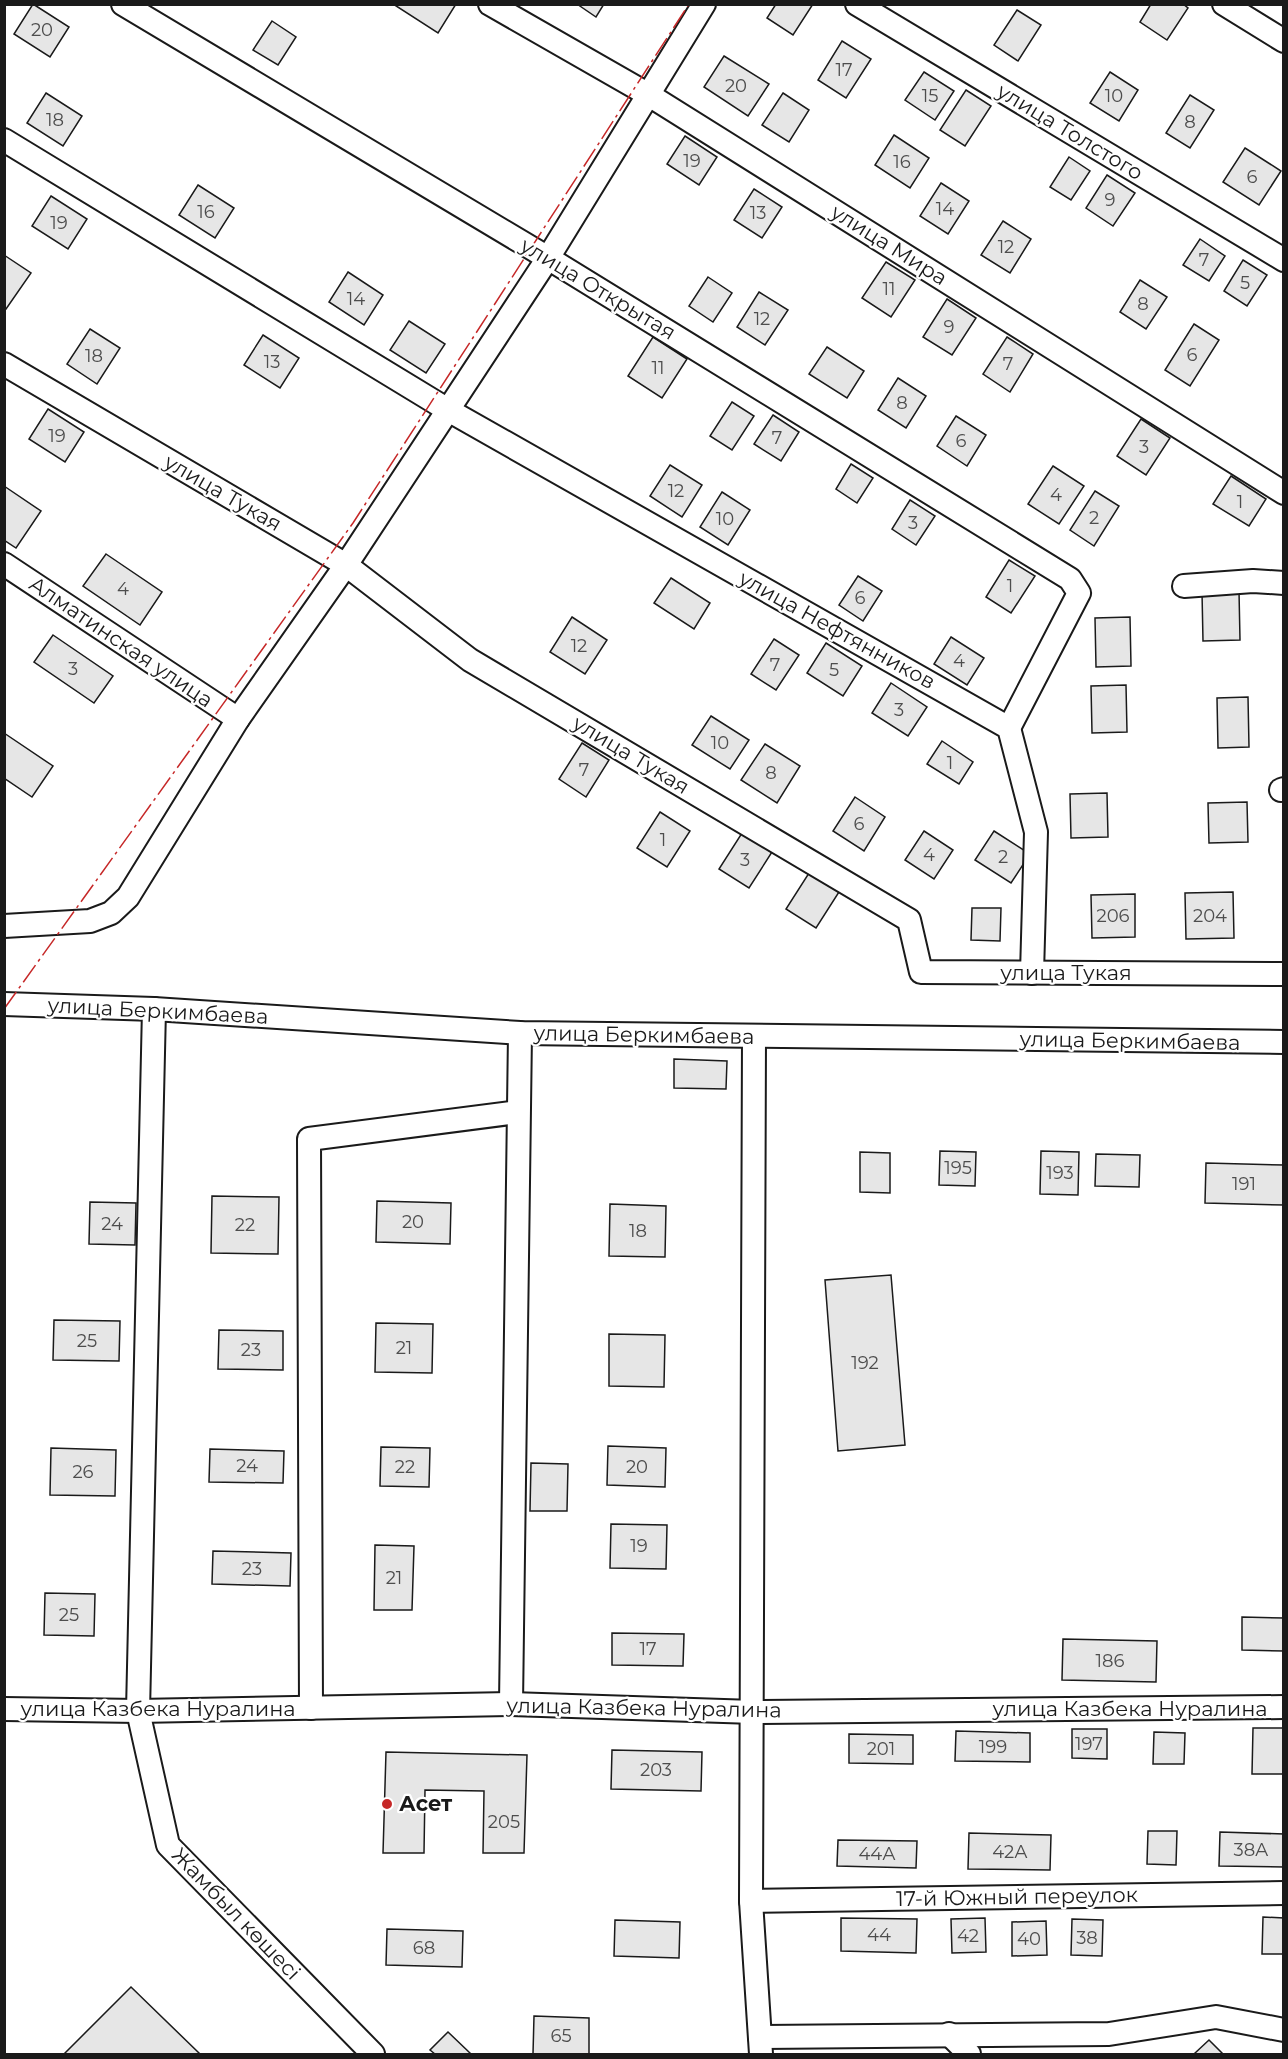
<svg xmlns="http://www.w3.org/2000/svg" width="1288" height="2059" font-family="Montserrat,sans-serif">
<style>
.building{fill:#e6e6e6;stroke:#1a1a1a;stroke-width:1.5}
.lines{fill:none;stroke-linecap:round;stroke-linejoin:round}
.minor-casing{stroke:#1a1a1a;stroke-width:26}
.minor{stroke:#fff;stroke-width:22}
.power{stroke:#c62828;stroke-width:1.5;stroke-dasharray:21 4.5 3 4.5;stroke-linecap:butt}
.poi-dot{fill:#c62828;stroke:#fff;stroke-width:2}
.labels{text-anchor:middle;stroke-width:4.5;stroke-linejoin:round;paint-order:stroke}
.number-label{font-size:18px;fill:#4d4d4d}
.street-label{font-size:21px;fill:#1a1a1a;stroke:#fff}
.poi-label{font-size:21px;font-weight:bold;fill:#1a1a1a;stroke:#fff;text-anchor:start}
</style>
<rect width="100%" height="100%" fill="#fff"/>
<g class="building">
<path d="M33 4 69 27 50 57 14 34Z"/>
<path d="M393 4H456L438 33Z"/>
<path d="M577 4H604L596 17Z"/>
<path d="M776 4H813L793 35 767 18Z"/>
<path d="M1151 4H1183L1188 8 1167 40 1140 22Z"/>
<path d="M1017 10 1041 25 1018 61 994 45Z"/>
<path d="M272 21 296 37 278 65 253 50Z"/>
<path d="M842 41 871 59 846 98 818 80Z"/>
<path d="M724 56 769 84 748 116 704 87Z"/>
<path d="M924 72 954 91 935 120 905 100Z"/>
<path d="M1110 72 1138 90 1119 121 1090 103Z"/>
<path d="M966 90 991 106 965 146 940 130Z"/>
<path d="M46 93 82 116 63 146 27 123Z"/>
<path d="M783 93 809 110 789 142 762 125Z"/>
<path d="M1190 95 1214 110 1190 148 1166 133Z"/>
<path d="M894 135 929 158 910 188 875 165Z"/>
<path d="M685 136 717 157 699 185 667 164Z"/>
<path d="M1245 148 1281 171 1259 205 1223 182Z"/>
<path d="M1069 157 1090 171 1071 200 1050 187Z"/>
<path d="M1107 175 1135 193 1113 226 1086 208Z"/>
<path d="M941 183 969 201 948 234 920 216Z"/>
<path d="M198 185 234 208 215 238 179 215Z"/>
<path d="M754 189 782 207 762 238 734 220Z"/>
<path d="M51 196 87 219 68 249 32 226Z"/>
<path d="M1003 221 1031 239 1010 273 981 255Z"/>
<path d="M1200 239 1225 256 1209 281 1183 265Z"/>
<path d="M4 255 31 273 6 309 4 308Z"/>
<path d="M1243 260 1267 275 1247 306 1224 291Z"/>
<path d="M886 262 915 280 891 317 862 298Z"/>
<path d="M348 272 383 295 364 325 329 302Z"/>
<path d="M708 277 732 293 713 322 689 306Z"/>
<path d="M1140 280 1167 297 1146 329 1120 312Z"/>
<path d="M759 292 788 310 765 345 737 327Z"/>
<path d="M947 299 976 318 952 355 923 337Z"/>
<path d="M409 321 445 344 426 373 390 350Z"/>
<path d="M1194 324 1219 340 1190 386 1165 370Z"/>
<path d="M90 329 120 348 97 384 67 364Z"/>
<path d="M263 335 299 358 280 388 244 365Z"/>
<path d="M653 337 687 359 662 398 628 376Z"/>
<path d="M1007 337 1033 354 1010 392 983 374Z"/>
<path d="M827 347 864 371 847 398 809 374Z"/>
<path d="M898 378 926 396 906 428 878 410Z"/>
<path d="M732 402 754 416 732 450 710 436Z"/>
<path d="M48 409 84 432 65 462 29 439Z"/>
<path d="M773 415 799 432 781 461 754 444Z"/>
<path d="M956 416 986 435 967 466 937 446Z"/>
<path d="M1141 419 1170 438 1146 475 1117 456Z"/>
<path d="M851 464 873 478 857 503 836 489Z"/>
<path d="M670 465 702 485 682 517 650 496Z"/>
<path d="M1053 466 1084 486 1059 524 1028 504Z"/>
<path d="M1231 476 1266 499 1249 526 1213 504Z"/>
<path d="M4 486 41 511 16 548 4 540Z"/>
<path d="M1095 491 1119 506 1094 546 1070 530Z"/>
<path d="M722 492 750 510 728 545 700 527Z"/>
<path d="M910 500 935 516 916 545 892 529Z"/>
<path d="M106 554 162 592 140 625 83 586Z"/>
<path d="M1009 560 1035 576 1011 613 986 597Z"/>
<path d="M858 576 882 591 863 621 839 605Z"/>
<path d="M671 578 710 603 694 629 654 603Z"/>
<path d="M1239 591 1240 640 1203 641 1202 592Z"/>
<path d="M572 617 607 640 585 674 550 652Z"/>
<path d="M1130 617 1131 666 1096 667 1095 618Z"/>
<path d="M53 635 113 676 94 703 34 662Z"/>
<path d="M951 637 984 658 967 685 934 664Z"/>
<path d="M774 639 799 655 776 690 751 674Z"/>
<path d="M826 643 862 666 843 696 807 673Z"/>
<path d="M891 683 927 707 908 736 872 713Z"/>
<path d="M1126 685 1127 732 1092 733 1091 686Z"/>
<path d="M1248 697 1249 747 1218 748 1217 698Z"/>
<path d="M711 716 749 740 730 769 692 745Z"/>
<path d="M4 733 53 766 32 797 4 778Z"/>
<path d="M942 741 973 762 959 784 927 764Z"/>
<path d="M582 743 609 760 586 797 559 779Z"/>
<path d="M765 744 800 766 777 803 741 780Z"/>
<path d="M1107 793 1108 837 1071 838 1070 794Z"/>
<path d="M855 797 885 817 864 851 833 831Z"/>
<path d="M1247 802 1248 842 1209 843 1208 803Z"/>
<path d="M660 812 690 831 667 867 637 848Z"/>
<path d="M924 831 953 850 934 879 905 860Z"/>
<path d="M994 831 1030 854 1011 883 975 860Z"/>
<path d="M742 833 772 852 749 888 719 869Z"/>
<path d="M809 873 839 892 816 928 786 909Z"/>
<path d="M1233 892 1234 938 1186 939 1185 893Z"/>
<path d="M1135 894V937L1092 938 1091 895Z"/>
<path d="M972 908H1001L1000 941 971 940Z"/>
<path d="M674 1059 727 1061 726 1089 674 1088Z"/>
<path d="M940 1151 976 1152 975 1186 939 1185Z"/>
<path d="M1041 1151 1079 1152 1078 1195 1040 1194Z"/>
<path d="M860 1152 890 1153V1193L860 1192Z"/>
<path d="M1096 1154 1140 1155 1139 1187 1095 1186Z"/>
<path d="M1206 1163 1284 1165V1205L1205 1203Z"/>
<path d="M212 1196 279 1197 278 1254 211 1253Z"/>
<path d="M377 1201 451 1203 450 1244 376 1242Z"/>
<path d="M90 1202 136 1203 135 1245 89 1244Z"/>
<path d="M610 1204 666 1206 665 1257 609 1256Z"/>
<path d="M891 1275 905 1445 838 1451 825 1280Z"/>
<path d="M54 1320 120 1321 119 1361 53 1360Z"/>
<path d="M376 1323 433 1324 432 1373 375 1372Z"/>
<path d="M219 1330 283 1331V1370L218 1369Z"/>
<path d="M609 1334 665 1335 664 1387 609 1386Z"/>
<path d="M608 1446 666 1448 665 1487 607 1485Z"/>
<path d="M381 1447 430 1448 429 1487 380 1486Z"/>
<path d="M51 1448 116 1450 115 1496 50 1495Z"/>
<path d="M210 1449 284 1451 283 1483 209 1482Z"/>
<path d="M531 1463 568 1464 567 1511H530Z"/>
<path d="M611 1524 667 1525 666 1569 610 1568Z"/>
<path d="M375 1545 414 1546 412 1610H374Z"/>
<path d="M213 1551 291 1553 290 1586 212 1584Z"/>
<path d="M45 1593 95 1594 94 1636 44 1635Z"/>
<path d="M1242 1617 1284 1618V1651L1242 1650Z"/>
<path d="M612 1633 684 1634 683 1666 612 1665Z"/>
<path d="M1063 1639 1157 1641 1156 1682 1062 1680Z"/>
<path d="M1253 1728H1284V1774H1252Z"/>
<path d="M1072 1729H1107V1759L1072 1758Z"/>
<path d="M956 1731 1030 1733V1762L955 1761Z"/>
<path d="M1154 1732 1185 1733 1184 1764H1153Z"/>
<path d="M849 1734 913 1735V1764L849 1763Z"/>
<path d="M612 1750 702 1752 701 1791 611 1789Z"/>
<path d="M386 1752 527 1755 524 1853H483L484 1791 425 1790 424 1853H383Z"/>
<path d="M1148 1831H1177L1176 1865 1147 1864Z"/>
<path d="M1220 1832 1284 1834V1867L1219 1866Z"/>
<path d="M969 1833 1051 1835 1050 1870 968 1869Z"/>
<path d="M838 1840 917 1841 916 1868 837 1866Z"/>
<path d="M1263 1917 1284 1918V1954H1262Z"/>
<path d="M841 1918 917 1919 916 1953 841 1951Z"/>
<path d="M985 1918 986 1952 952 1953 951 1919Z"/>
<path d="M1072 1919 1103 1920 1102 1956 1071 1955Z"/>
<path d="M615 1920 680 1922 679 1958 614 1956Z"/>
<path d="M1046 1921 1047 1955 1012 1956V1922Z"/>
<path d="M387 1929 463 1931 462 1967 386 1965Z"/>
<path d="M131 1987 200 2054H64Z"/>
<path d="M534 2016 589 2018V2054H533Z"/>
<path d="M448 2032 471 2054H435L430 2050Z"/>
<path d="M1209 2040 1223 2054H1194Z"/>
</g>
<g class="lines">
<g class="minor-casing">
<g id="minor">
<path d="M123 4 548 258 1070 579 1079 593 1009 728"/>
<path d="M490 4 649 95 1284 493"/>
<path d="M857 4 1284 260"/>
<path d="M1224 4 1284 41"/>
<path d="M4 140 448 410 1009 728 1036 832 1032 973"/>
<path d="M4 364 346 565 470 660 909 920 921 972 1284 974"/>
<path d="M4 564 238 719"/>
<path d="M1184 586 1253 581 1284 583"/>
<path d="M1281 790 1284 789"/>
<path d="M4 926 90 921 111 913 128 897 238 719 346 565 548 258 704 4"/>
<path d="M4 1004 154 1009 520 1033 1284 1042"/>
<path d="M154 1009 138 1711 168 1845 373 2054"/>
<path d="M754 1037 751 1901 761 2054"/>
<path d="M511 1704 520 1033"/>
<path d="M311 1708 309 1139 518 1112"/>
<path d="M4 1709 138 1711 511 1704 754 1712 1284 1707"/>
<path d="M751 1901 1284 1893"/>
<path d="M949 2034 969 2054"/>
<path d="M760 2037 1109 2034 1216 2017 1284 2030"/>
</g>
</g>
<use href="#minor" class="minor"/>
<path class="power" d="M4 1009 353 523 689 4"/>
</g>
<circle class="poi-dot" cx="387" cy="1804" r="6"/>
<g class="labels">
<g class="number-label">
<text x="42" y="36">20</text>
<text x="844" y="76">17</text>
<text x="736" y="92">20</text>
<text x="930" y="102">15</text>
<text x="1114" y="102">10</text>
<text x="55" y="126">18</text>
<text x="1190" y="128">8</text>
<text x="692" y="167">19</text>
<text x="902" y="168">16</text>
<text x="1252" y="183">6</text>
<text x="1110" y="206">9</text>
<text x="945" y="215">14</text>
<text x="206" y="218">16</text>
<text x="758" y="219">13</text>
<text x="59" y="229">19</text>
<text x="1006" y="253">12</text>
<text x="1204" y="266">7</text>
<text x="1245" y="289">5</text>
<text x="889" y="295">11</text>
<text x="356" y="305">14</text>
<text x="1143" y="310">8</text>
<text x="762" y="325">12</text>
<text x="949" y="333">9</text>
<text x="1192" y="361">6</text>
<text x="94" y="362">18</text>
<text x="272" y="368">13</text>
<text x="1008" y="370">7</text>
<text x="658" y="374">11</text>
<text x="902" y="409">8</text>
<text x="57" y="442">19</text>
<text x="777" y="444">7</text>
<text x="961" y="447">6</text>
<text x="1144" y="453">3</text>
<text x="676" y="497">12</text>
<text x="1056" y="501">4</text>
<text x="1240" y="508">1</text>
<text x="1094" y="524">2</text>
<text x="725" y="525">10</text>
<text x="913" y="529">3</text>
<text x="1010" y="592">1</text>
<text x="123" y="595">4</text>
<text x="860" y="604">6</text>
<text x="579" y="652">12</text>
<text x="959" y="667">4</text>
<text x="775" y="671">7</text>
<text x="73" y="675">3</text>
<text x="834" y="676">5</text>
<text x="899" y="716">3</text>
<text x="720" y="749">10</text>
<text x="950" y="769">1</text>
<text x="584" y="776">7</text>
<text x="771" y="779">8</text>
<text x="859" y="830">6</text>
<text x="663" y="846">1</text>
<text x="929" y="861">4</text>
<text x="1003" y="863">2</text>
<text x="745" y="866">3</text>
<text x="1113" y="922">206</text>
<text x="1210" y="922">204</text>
<text x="958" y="1174">195</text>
<text x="1060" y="1179">193</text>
<text x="1244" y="1190">191</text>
<text x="413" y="1228">20</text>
<text x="112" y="1230">24</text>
<text x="245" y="1231">22</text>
<text x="638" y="1237">18</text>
<text x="87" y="1347">25</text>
<text x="404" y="1354">21</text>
<text x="251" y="1356">23</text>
<text x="865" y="1369">192</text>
<text x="247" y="1472">24</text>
<text x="405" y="1473">22</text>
<text x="637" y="1473">20</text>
<text x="83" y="1478">26</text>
<text x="639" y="1552">19</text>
<text x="252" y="1575">23</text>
<text x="394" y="1584">21</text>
<text x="69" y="1621">25</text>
<text x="648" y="1655">17</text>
<text x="1110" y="1667">186</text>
<text x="1089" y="1750">197</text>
<text x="993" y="1753">199</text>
<text x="881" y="1755">201</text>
<text x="656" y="1776">203</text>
<text x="504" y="1828">205</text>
<text x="1251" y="1856">38А</text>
<text x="1010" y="1858">42А</text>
<text x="877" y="1860">44А</text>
<text x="879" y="1941">44</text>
<text x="968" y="1942">42</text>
<text x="1087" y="1944">38</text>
<text x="1029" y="1945">40</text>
<text x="424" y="1954">68</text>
<text x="561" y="2042">65</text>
</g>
<g class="street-label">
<text transform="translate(1070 132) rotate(31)" y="7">улица Толстого</text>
<text transform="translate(889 245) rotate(32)" y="7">улица Мира</text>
<text transform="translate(598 289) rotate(31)" y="7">улица Открытая</text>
<text transform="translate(223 493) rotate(30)" y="7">улица Тукая</text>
<text transform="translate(837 630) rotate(29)" y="7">улица Нефтянников</text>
<text transform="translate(121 642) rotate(34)" y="7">Алматинская улица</text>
<text transform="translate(631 755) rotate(31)" y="7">улица Тукая</text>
<text x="1066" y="980">улица Тукая</text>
<text transform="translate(158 1011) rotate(3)" y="7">улица Беркимбаева</text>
<text transform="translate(644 1035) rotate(1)" y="7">улица Беркимбаева</text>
<text transform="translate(1130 1041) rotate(1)" y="7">улица Беркимбаева</text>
<text transform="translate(644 1708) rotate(1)" y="7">улица Казбека Нуралина</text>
<text x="158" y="1716">улица Казбека Нуралина</text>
<text x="1130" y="1716">улица Казбека Нуралина</text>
<text transform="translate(1017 1897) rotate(-1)" y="7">17-й Южный переулок</text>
<text transform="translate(236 1914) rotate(46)" y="7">Жамбыл көшесі</text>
</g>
<g class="poi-label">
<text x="399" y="1811">Асет</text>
</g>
</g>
<rect width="1288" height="2059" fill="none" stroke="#1a1a1a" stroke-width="12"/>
</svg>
